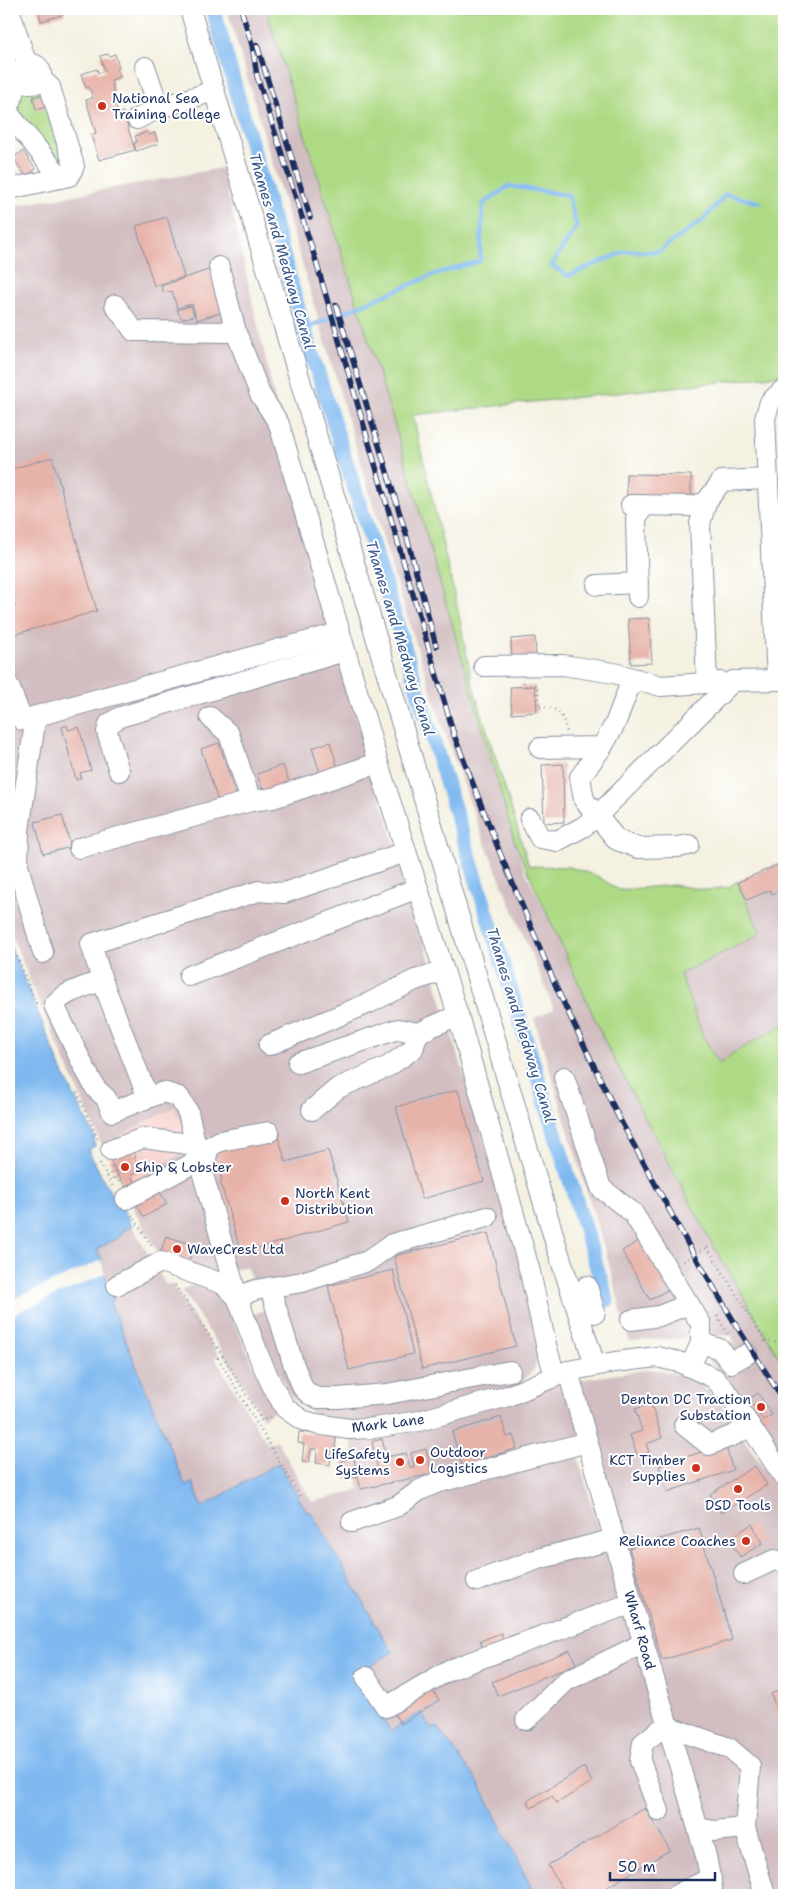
<svg xmlns="http://www.w3.org/2000/svg" width="793" height="1904" font-family="'Shantell Sans',sans-serif">
<style>
.built{fill:#f7d0c9}
.industrial{fill:#d2bec1;fill-rule:evenodd}
.green{fill:#aeda85;stroke:#648472}
.water{fill:#7fb9f0;stroke:#4d74a7}
.pier{fill:#f4f1e1}
.lines{fill:none;stroke-linecap:round;stroke-linejoin:round}
.stream{stroke:#7fb9f0;stroke-width:4.5}
.canal{stroke:#7fb9f0;stroke-width:15}
.building{fill:#e7b2a8}
.minor-casing{stroke:#8890a0;stroke-width:22}
.path{stroke:#8890a0;stroke-width:2.5;stroke-dasharray:1 4;stroke-linecap:butt}
.minor{stroke:#fff;stroke-width:20}
.rail-casing{stroke:#1b2f5e;stroke-width:5.5}
.rail{stroke:#fff;stroke-width:4;stroke-dasharray:11;stroke-linecap:butt}
.path-bridge{stroke:#8890a0;stroke-width:2.5;stroke-dasharray:1 4;stroke-linecap:butt}
.poi-dot{fill:#c8321e;stroke:#fff;stroke-width:2}
.labels{text-anchor:middle;stroke-width:4;stroke-linejoin:round;paint-order:stroke}
.poi-label{font-size:14px;fill:#1b2f5e;stroke:#fff;text-anchor:start}
.street-label{font-size:14px;fill:#1b2f5e;stroke:#fff}
.water-label{font-size:15px;font-style:italic;fill:#39588a;stroke:#fff}
</style>
<rect width="100%" height="100%" fill="#fff"/>
<filter id="ink" filterUnits="userSpaceOnUse"><feTurbulence type="fractalNoise" baseFrequency=".02" numOctaves="2"/><feDisplacementMap in="SourceGraphic" scale="10" xChannelSelector="R" yChannelSelector="G"/><feConvolveMatrix kernelMatrix="1 2 1 2 8 2 1 2 1" color-interpolation-filters="sRGB"/></filter>
<filter id="wash" filterUnits="userSpaceOnUse"><feTurbulence type="fractalNoise" baseFrequency=".0096" numOctaves="4" result="noise"/><feDisplacementMap in="SourceGraphic" scale="20" xChannelSelector="R" yChannelSelector="G"/><feGaussianBlur stdDeviation="1.12" result="paint"/><feColorMatrix in="noise" values="0 0 0 0 0 0 0 0 0 0 0 0 0 0 0 0 0 1.4 0 .05"/><feComposite in="paint" operator="in"/></filter>
<g filter="url(#wash)">
<rect width="100%" height="100%" fill="#f4f1e1"/>
<path class="built" d="M176 1107 186 1135 183 1152 125 1187 102 1145Z"/>
<g class="industrial">
<path d="M227 9H277L452 617 468 684 514 840 526 873 656 1131 784 1345V1466L725 1374 708 1361 733 1348 732 1335 629 1341 608 1261 534 1018 554 1009 481 833 443 728 395 579Z"/>
<path d="M222 168 319 593 498 1187 529 1297 539 1351 534 1370 515 1388 421 1416 365 1423 320 1419 290 1395 251 1315 265 1310 246 1266 214 1276 159 1254 135 1211 125 1187 183 1152 186 1135 175 1107 102 1145 33 988 9 929V207Z"/>
<path d="M784 861V1023L732 1054 719 1064 702 1034 680 973 761 934 737 881Z"/>
<path d="M132 1226 166 1285 171 1283 219 1355 215 1358 267 1444 277 1440 312 1502 359 1490 351 1437 358 1438 359 1442 402 1434 559 1383 651 1369 677 1374 701 1386 715 1396 784 1498V1895H535L480 1785 431 1729 391 1731 355 1676 394 1651 393 1648 388 1645 312 1512 308 1513 279 1463 202 1507 193 1483 185 1486 110 1302 114 1299 105 1274 102 1260 97 1249 120 1237 123 1231ZM594 1453 626 1555 609 1561 578 1458Z"/>
<path d="M194 1284 211 1291 226 1304 264 1389 276 1409 263 1418 225 1355 182 1291Z"/>
</g>
<g class="green">
<path d="M266 9H784V375L413 415 459 615 472 682 529 866 570 867 597 876 619 890 673 885 706 890 729 887 737 881 761 934 680 974 702 1034 719 1064 732 1054 784 1024V1366L710 1240 607 1046 515 843 396 429Z"/>
<path d="M38 91 45 94 33 98 37 109 49 106 65 167 15 109 21 92Z"/>
</g>
<path class="water" d="M9 943 63 1073 94 1136 95 1146 88 1150 112 1196 117 1198 132 1226 123 1231 120 1237 97 1249 102 1260 105 1274 114 1299 110 1302 185 1485 193 1483 202 1507 278 1463 308 1513 311 1512 388 1645 394 1651 355 1676 391 1731 421 1712 431 1729 437 1727 480 1785 535 1895H9Z"/>
<path class="pier" d="M102 1260 105 1274 9 1316V1301Z"/>
<g class="lines">
<path class="stream" d="M304 329 438 273 480 261 483 204 509 186 568 195 577 227 551 265 568 276 626 251 658 252 703 220 726 194 760 203"/>
<path class="canal" d="M213 9 304 329 380 569 607 1300"/>
</g>
<g id="blocks">
<g class="building">
<path d="M38 9H63L65 14 41 21Z"/>
<path d="M108 54 109 56 115 54 119 67 117 68 120 77 111 80 114 92 112 93 118 114 123 112 135 150 99 160 91 135 96 133 86 100 93 98 89 87 86 88 81 74 97 69 98 73 105 71 100 56Z"/>
<path d="M45 94 49 106 36 110 33 97Z"/>
<path d="M148 132 149 135 155 133 158 144 136 151 134 143 137 142 135 136Z"/>
<path d="M23 151 36 169 26 176 13 158Z"/>
<path d="M167 217 184 277 154 286 136 226Z"/>
<path d="M211 269 223 312 197 320 192 304 177 308 172 291 164 293 161 286Z"/>
<path d="M191 306 194 316 182 319 177 310Z"/>
<path d="M52 457 97 611 9 636V609L15 607 9 584V470Z"/>
<path d="M626 474 691 475V498L627 497Z"/>
<path d="M649 618 652 663 631 664 628 619Z"/>
<path d="M535 637 536 658 512 659 511 639Z"/>
<path d="M535 686 537 712 512 714 510 687Z"/>
<path d="M67 725 68 730 79 727 91 770 80 773 81 778 76 780 62 727Z"/>
<path d="M330 742 338 768 320 773 312 748Z"/>
<path d="M219 743 237 798 219 804 201 749Z"/>
<path d="M563 764 564 822 544 823 542 765Z"/>
<path d="M283 765 290 785 264 794 257 774Z"/>
<path d="M62 815 71 847 43 854 35 822Z"/>
<path d="M784 862V889L772 894 770 890 747 900 738 882Z"/>
<path d="M458 1090 484 1181 422 1199 396 1107Z"/>
<path d="M277 1134 286 1162 328 1150 349 1222 241 1253 220 1181 222 1180 214 1152Z"/>
<path d="M131 1148 136 1157 134 1158 137 1163 135 1164 139 1171 131 1175 134 1182 125 1187 110 1160Z"/>
<path d="M160 1192 167 1204 144 1217 137 1205Z"/>
<path d="M488 1233 516 1346 422 1369 394 1256Z"/>
<path d="M166 1236 194 1245 189 1261 161 1252Z"/>
<path d="M640 1240 669 1289 650 1300 622 1251Z"/>
<path d="M393 1270 413 1354 349 1370 328 1286Z"/>
<path d="M758 1393 772 1415 763 1420 749 1399Z"/>
<path d="M651 1404 662 1438 646 1444 649 1452 638 1457 630 1435 642 1431 635 1409Z"/>
<path d="M501 1417 507 1437 513 1435 517 1448 462 1466 452 1432Z"/>
<path d="M299 1432 336 1436 335 1451H331L330 1465 316 1463 317 1449H311L309 1462H302L304 1444 298 1443Z"/>
<path d="M382 1439 386 1457 406 1453 410 1467H414L411 1453 426 1449 432 1474 361 1489 357 1474 378 1470 372 1442Z"/>
<path d="M725 1444 733 1470 667 1492 659 1466Z"/>
<path d="M354 1458 357 1477 345 1479 342 1460Z"/>
<path d="M755 1466 767 1485 721 1513 710 1494Z"/>
<path d="M752 1524 763 1543 740 1557 729 1539Z"/>
<path d="M699 1528 732 1640 662 1660 629 1548Z"/>
<path d="M501 1633 505 1644 484 1652 480 1641Z"/>
<path d="M570 1650 576 1664 498 1696 492 1682Z"/>
<path d="M431 1688 439 1700 401 1724 393 1712Z"/>
<path d="M784 1688V1719L780 1720 771 1694Z"/>
<path d="M784 1720V1732L780 1722Z"/>
<path d="M584 1767 592 1782 557 1803 552 1796 531 1808 527 1801Z"/>
<path d="M645 1808 670 1850 594 1895H566L548 1865Z"/>
</g>
</g>
</g>
<g filter="url(#ink)">
<use href="#blocks" fill-opacity="0" stroke="#8890a0" stroke-width="1"/>
<g class="lines">
<g class="minor-casing">
<g id="minor">
<path d="M9 9 27 65"/>
<path d="M190 9 558 1251 595 1365"/>
<circle cx="31" cy="74" r="10"/>
<path d="M145 67 159 108"/>
<path d="M9 106 15 88 22 80"/>
<path d="M9 114 61 178"/>
<path d="M137 119 159 108 214 91"/>
<path d="M9 189 69 176 74 166 50 87 40 78"/>
<path d="M219 267 236 332 260 394 279 424 378 763 458 1015 530 1272 547 1349 555 1375"/>
<path d="M115 305 134 331 236 332"/>
<path d="M631 505 694 506 706 502"/>
<path d="M597 585 638 583"/>
<path d="M638 597 636 518 644 506"/>
<path d="M484 666 563 665 614 673 661 686 721 682"/>
<path d="M777 680 765 418 770 402 784 389"/>
<path d="M707 682 700 524 706 502 722 481 768 479"/>
<path d="M9 686 22 720 339 633"/>
<path d="M36 716 19 830 18 866 43 953"/>
<path d="M210 717 229 734 251 801"/>
<path d="M602 747 580 777 584 800 617 840 638 848 678 847 689 845"/>
<path d="M540 748 602 747 615 724 628 690 636 679"/>
<path d="M119 771 107 732 109 724 120 717 345 651"/>
<path d="M530 819 540 838 557 841 583 827 596 817 733 681 784 680"/>
<path d="M79 848 251 801 273 798 378 763"/>
<path d="M189 976 418 888"/>
<path d="M102 980C85 988 66 990 54 1005L85 1069 96 1089 106 1098 112 1112 163 1092 179 1097 188 1112 199 1160"/>
<path d="M269 1045 369 1003 415 980 444 971"/>
<path d="M298 1063 398 1029 418 1033"/>
<path d="M564 1077 601 1188 633 1213 701 1324V1343L690 1367"/>
<path d="M148 1098 102 980 91 944 259 891 284 893 406 852"/>
<path d="M312 1110 338 1088 389 1066 413 1049 418 1033 458 1015"/>
<path d="M111 1150 143 1138 196 1145"/>
<path d="M203 1170 209 1147 220 1141 269 1132"/>
<path d="M126 1199 199 1160 237 1297 255 1290 302 1282 368 1261 392 1244 487 1217"/>
<path d="M117 1285 161 1262 223 1284 237 1297 260 1359 271 1383 285 1408 302 1420 316 1424 349 1429 374 1428 419 1421 508 1396 568 1371 615 1362 657 1357 679 1362 714 1378 730 1396 784 1477"/>
<path d="M587 1286 595 1313"/>
<path d="M270 1288 293 1363 303 1388 309 1394 317 1398H338L387 1394 510 1371"/>
<path d="M631 1320 659 1316 689 1304"/>
<path d="M701 1343 720 1349 731 1363 747 1354"/>
<path d="M568 1371 633 1607 706 1856 712 1888 706 1895"/>
<path d="M684 1425 709 1445 734 1435 750 1426"/>
<path d="M352 1522 398 1506 420 1490 436 1483 587 1442"/>
<path d="M744 1574 774 1560 784 1562"/>
<path d="M477 1581 538 1559 615 1539"/>
<path d="M366 1677 386 1707 449 1670 621 1607H633"/>
<path d="M526 1720 566 1681 644 1643"/>
<path d="M659 1811 640 1761 643 1743 658 1731 669 1727 729 1748 750 1766 745 1828 765 1895"/>
<path d="M698 1828 714 1831 745 1828"/>
<path d="M676 1895 711 1878"/>
</g>
</g>
<g class="path">
<path d="M523 682 524 686 537 685 539 707C559 706 562 714 567 732"/>
<path d="M9 938 37 1005"/>
<path d="M77 1092 98 1139"/>
<path d="M100 1163 114 1189"/>
<path d="M112 1167 121 1184"/>
<path d="M107 1176 111 1173 114 1180 119 1177"/>
<path d="M132 1215 153 1248"/>
<path d="M707 1247 765 1341 784 1343"/>
<path d="M175 1285 223 1356 262 1421 271 1416"/>
<path d="M717 1316 728 1334"/>
<path d="M223 1356 218 1358 300 1496"/>
</g>
<use href="#minor" class="minor"/>
<g class="rail-casing">
<g id="rail">
<path d="M241 9 252 45 257 76 315 258 454 735 500 853 558 991 618 1116 689 1246 736 1325 784 1401"/>
<path d="M257 45 310 217"/>
<path d="M336 305 406 534 436 646"/>
</g>
</g>
<use href="#rail" class="rail"/>
<path class="path-bridge" d="M683 1261 707 1247"/>
</g>
</g>
<g class="poi-dot">
<circle cx="102" cy="106" r="5"/>
<circle cx="125" cy="1167" r="5"/>
<circle cx="285" cy="1201" r="5"/>
<circle cx="177" cy="1249" r="5"/>
<circle cx="761" cy="1407" r="5"/>
<circle cx="420" cy="1460" r="5"/>
<circle cx="400" cy="1462" r="5"/>
<circle cx="696" cy="1468" r="5"/>
<circle cx="738" cy="1489" r="5"/>
<circle cx="746" cy="1541" r="5"/>
</g>
<g class="labels">
<g class="poi-label">
<text x="112" y="103">National Sea<tspan x="112" dy="16">Training College</tspan></text>
<text x="135" y="1172">Ship &amp; Lobster</text>
<text x="295" y="1198">North Kent<tspan x="295" dy="16">Distribution</tspan></text>
<text x="187" y="1254">WaveCrest Ltd</text>
<text x="751" y="1404" text-anchor="end">Denton DC Traction<tspan x="751" dy="16">Substation</tspan></text>
<text x="430" y="1457">Outdoor<tspan x="430" dy="16">Logistics</tspan></text>
<text x="390" y="1459" text-anchor="end">LifeSafety<tspan x="390" dy="16">Systems</tspan></text>
<text x="686" y="1465" text-anchor="end">KCT Timber<tspan x="686" dy="16">Supplies</tspan></text>
<text x="738" y="1510" text-anchor="middle">DSD Tools</text>
<text x="736" y="1546" text-anchor="end">Reliance Coaches</text>
</g>
<g class="street-label">
<text transform="translate(388 1423) rotate(-7)" y="5">Mark Lane</text>
<text transform="translate(640 1630) rotate(74)" y="5">Wharf Road</text>
</g>
<g class="water-label">
<text transform="translate(282 251) rotate(74)" y="5">Thames and Medway Canal</text>
<text transform="translate(400 638) rotate(73)" y="5">Thames and Medway Canal</text>
<text transform="translate(521 1025) rotate(73)" y="5">Thames and Medway Canal</text>
</g>
</g>
<rect width="793" height="1904" fill="none" stroke="#fff" stroke-width="30"/>
<path d="M610 1872v8h105v-8" fill="none" stroke="#1b2f5e" stroke-width="2.5"/>
<text x="618" y="1872" font-size="15" fill="#1b2f5e" stroke="#ffffff" stroke-width="4" paint-order="stroke">50 m</text>
</svg>
